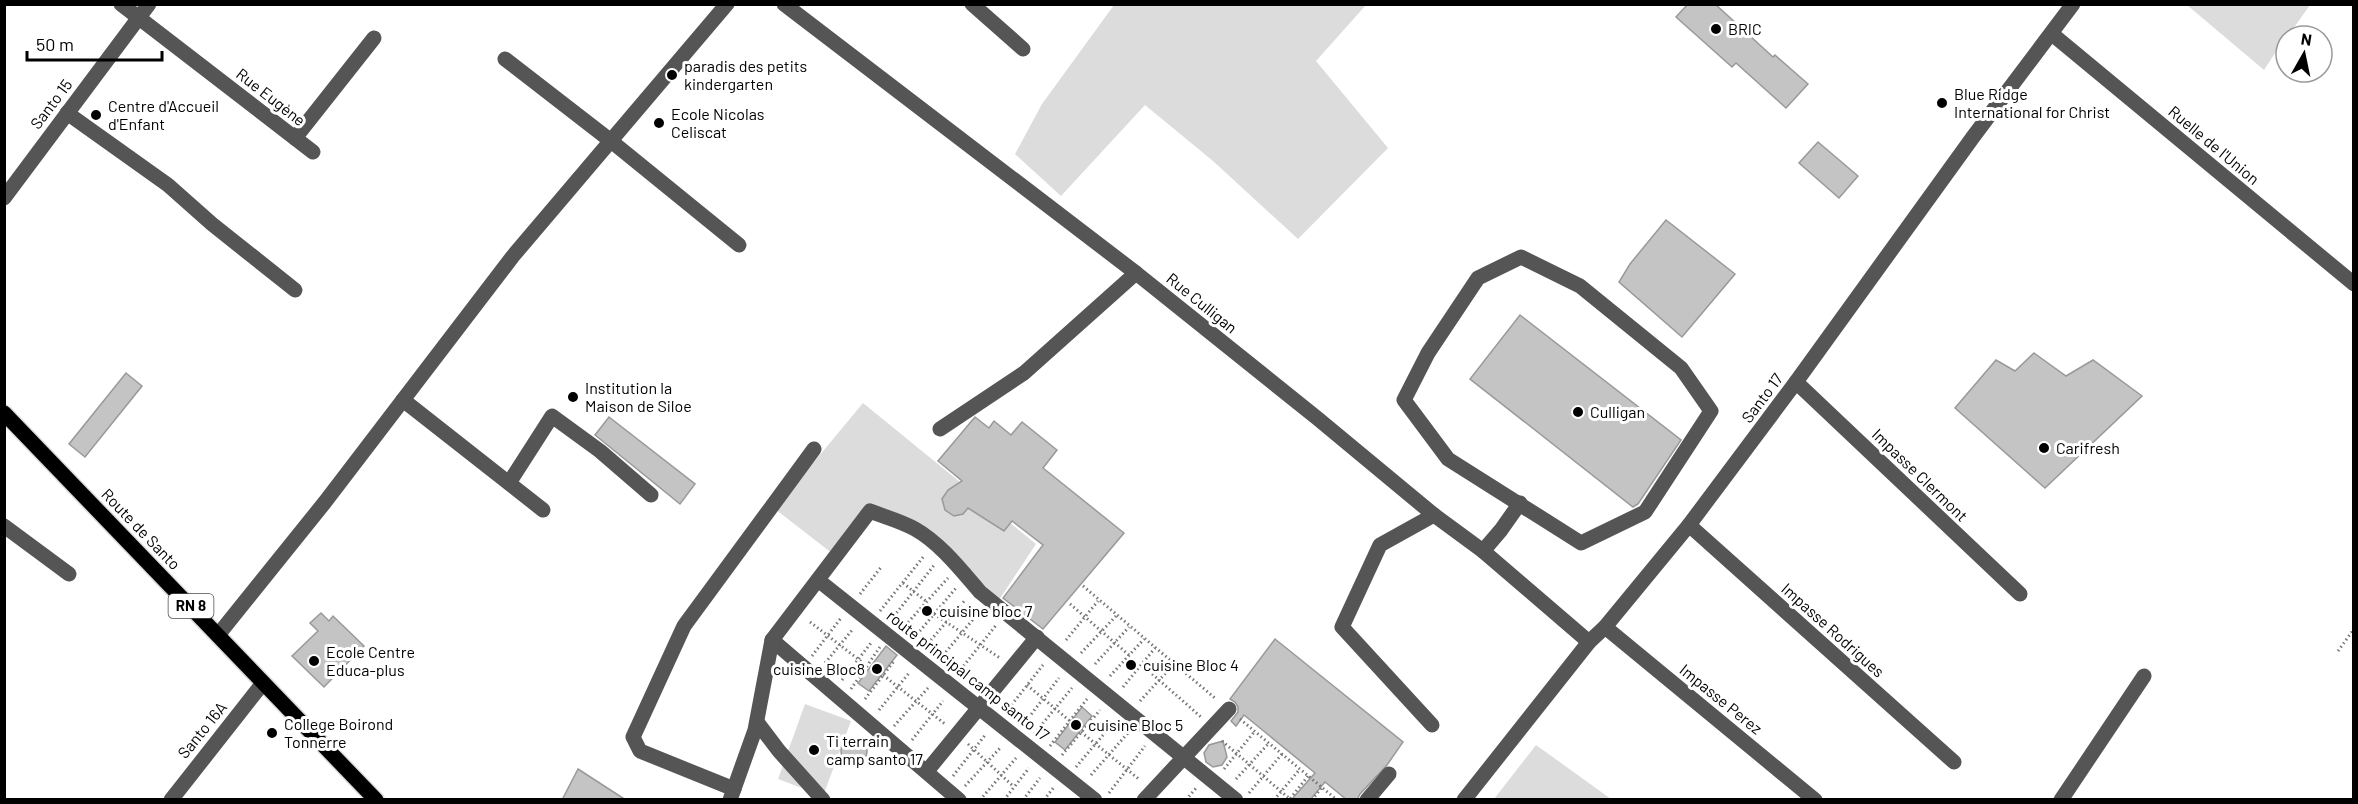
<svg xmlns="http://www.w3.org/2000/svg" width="2358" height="804" font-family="Barlow,sans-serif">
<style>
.green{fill:#dcdcdc}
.building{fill:#c4c4c4;stroke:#999;stroke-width:1.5}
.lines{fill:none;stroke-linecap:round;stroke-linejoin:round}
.major-casing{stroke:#dbdbdb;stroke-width:18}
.path{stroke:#777;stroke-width:3;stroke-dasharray:1.5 3;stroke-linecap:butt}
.minor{stroke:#555;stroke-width:15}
.major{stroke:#000;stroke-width:15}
.poi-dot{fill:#000;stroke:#fff;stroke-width:2}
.labels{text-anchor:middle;stroke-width:6;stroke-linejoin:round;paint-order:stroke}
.shield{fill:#fff;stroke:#4c4c4c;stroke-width:1.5}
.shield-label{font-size:15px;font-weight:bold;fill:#000}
.poi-label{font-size:16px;fill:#000;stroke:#fff;text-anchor:start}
.street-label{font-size:16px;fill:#000;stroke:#fff}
</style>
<rect width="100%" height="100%" fill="#fff"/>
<g class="green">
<path d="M1114 5H1366L1316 61 1388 148 1298 239 1213 161 1145 105 1061 196 1015 154 1042 104Z"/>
<path d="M2187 5H2310L2288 36H2286L2264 70Z"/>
<path d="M863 403 1036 544 999 600 964 568 869 507 833 554 775 509Z"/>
<path d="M805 704 851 721 823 796 778 779Z"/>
<path d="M1536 745 1611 799H1494Z"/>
</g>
<g class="building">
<path d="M1688 4H1715L1773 57 1775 55 1808 84 1786 108 1736 63 1732 67 1676 17Z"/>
<path d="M1818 142 1858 176 1839 198 1799 163Z"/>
<path d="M1666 220 1735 274 1682 337 1619 282 1630 264Z"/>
<path d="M1520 315 1681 440 1638 504 1633 507 1470 379Z"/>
<path d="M2034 353 2066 376 2093 360 2142 396 2045 488 1955 408 1996 360 2015 371Z"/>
<path d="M126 373 142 386 85 457 69 444Z"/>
<path d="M609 417 695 484 680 504 595 435Z"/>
<path d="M975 417 989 428 994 421 1011 435 1022 422 1057 450 1043 468 1124 533 1043 629 1003 598 1043 545 1012 521 1004 531 968 508 963 514 954 516 945 510 942 499 948 490 962 481 938 461Z"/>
<path d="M321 613 329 621 333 616 364 646 324 687 292 656 318 631 310 623Z"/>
<path d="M1275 639 1403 742 1387 765 1360 794 1357 800H1347L1325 782 1310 800H1291L1315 773 1244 715 1236 726 1231 721 1238 712V707L1235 702 1230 699Z"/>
<path d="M886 646 897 655 869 691 858 683Z"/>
<path d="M1082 707 1092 716 1065 750 1055 742Z"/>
<circle cx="854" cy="751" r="13"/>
<path d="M1223 741 1227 757 1222 765 1213 767 1206 762 1204 753 1209 745Z"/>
<path d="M578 769 626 800H562Z"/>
</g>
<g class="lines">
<g class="major-casing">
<path id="major" d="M4 413 376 800"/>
</g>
<g class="path">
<path d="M1630 4H1631"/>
<path d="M903 583 927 602"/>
<path d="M1083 586 1216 699"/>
<path d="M860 594 882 566"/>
<path d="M1070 604 1129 655"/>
<path d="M880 611 924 556"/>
<path d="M934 614 1000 658"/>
<path d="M891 620 935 564"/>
<path d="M810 622 867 666"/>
<path d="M902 629 948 578"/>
<path d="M914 638 956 588"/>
<path d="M1066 640 1098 601"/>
<path d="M925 647 966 599"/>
<path d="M2338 651 2354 629"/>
<path d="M1081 653 1116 616"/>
<path d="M812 656 841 618"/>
<path d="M940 659 980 611"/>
<path d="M825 663 853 629"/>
<path d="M1095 664 1129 627"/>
<path d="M1142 665 1201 717"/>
<path d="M958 673 997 624"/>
<path d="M883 675 945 724"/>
<path d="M1110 676 1144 639"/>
<path d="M842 680 871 643"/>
<path d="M1027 685 1070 721"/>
<path d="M1123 687 1155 648"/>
<path d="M851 689 880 647"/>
<path d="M865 699 894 661"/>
<path d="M1140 701 1174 664"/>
<path d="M879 710 909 673"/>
<path d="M1006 712 1043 665"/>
<path d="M1240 719 1337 800"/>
<path d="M1023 725 1059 678"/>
<path d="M894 726 928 688"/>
<path d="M1081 732 1140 780"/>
<path d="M1034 734 1072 688"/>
<path d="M912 740 943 701"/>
<path d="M1222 741 1290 799 1308 776"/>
<path d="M968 744 1014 787"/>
<path d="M1050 746 1087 699"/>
<path d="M1062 755 1100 710"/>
<path d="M1076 767 1114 722"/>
<path d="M1224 769 1255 731"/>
<path d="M1091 775 1128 733"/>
<path d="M953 776 986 734"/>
<path d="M1236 779 1269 743"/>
<path d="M965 786 1001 747"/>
<path d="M1109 793 1145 746"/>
<path d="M1249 793 1282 754"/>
<path d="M980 800 1016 758"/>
<path d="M1004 800 1029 768"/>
<path d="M1023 800 1040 778"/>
<path d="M1044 800 1054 787"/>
<path d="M1186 800 1197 787"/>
<path d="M1274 800 1300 769"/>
<path d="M1312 800 1322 787"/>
</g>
<g class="minor">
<path d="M121 4 313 152"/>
<path d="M784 4 1136 273 1317 418 1434 515 1483 551 1589 642"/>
<path d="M972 4 1023 49"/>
<path d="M2052 34 2354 284"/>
<path d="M505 59 611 141 739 245"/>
<path d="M67 113 168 185 212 224 295 290"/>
<path d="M295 138 374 38"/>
<path d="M4 198 149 4"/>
<path d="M1521 257 1580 286 1681 368 1711 411 1645 512 1581 543 1448 459 1404 400 1428 353 1478 278Z"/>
<path d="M1796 382 2020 594"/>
<path d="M403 400 543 510"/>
<path d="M940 429 1024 373 1136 273"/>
<path d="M509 483 552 416 600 451 651 495"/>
<path d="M1689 525 1954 762"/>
<path d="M4 526 69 574"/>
<path d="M1483 551 1501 530 1520 503"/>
<path d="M818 580 1095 800"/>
<path d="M1605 627 1815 800"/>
<path d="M218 635 325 502 513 256 727 4"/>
<path d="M772 640 959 800"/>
<path d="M757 722 779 751 823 800"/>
<path d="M1432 725 1342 627 1380 545 1434 515"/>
<path d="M927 771 1037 637"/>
<path d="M734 789 640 751 633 737 684 626 814 449"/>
<path d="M171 800 263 683"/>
<path d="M730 800 755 730 772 640 870 511C885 517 901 521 915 529 940 543 961 570 980 592L1236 800"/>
<path d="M1144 800 1229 709"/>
<path d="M1367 800 1389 774"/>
<path d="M1464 800 1589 642 1605 627 1689 525 1796 382 1973 137 2073 4"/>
<path d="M2061 800 2144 676"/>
</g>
<use href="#major" class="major"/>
</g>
<g class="poi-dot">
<circle cx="1716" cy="29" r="6"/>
<circle cx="672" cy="75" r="6"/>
<circle cx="1942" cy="103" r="6"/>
<circle cx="96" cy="115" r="6"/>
<circle cx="659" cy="123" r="6"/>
<circle cx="573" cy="397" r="6"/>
<circle cx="1578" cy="412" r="6"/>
<circle cx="2044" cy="448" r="6"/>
<circle cx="927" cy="611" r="6"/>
<circle cx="314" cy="661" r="6"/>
<circle cx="1131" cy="665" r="6"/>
<circle cx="877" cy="669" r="6"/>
<circle cx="1076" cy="725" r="6"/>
<circle cx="272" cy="733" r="6"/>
<circle cx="814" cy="750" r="6"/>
</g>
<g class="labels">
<rect class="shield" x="168.5" y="594" width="45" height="24" rx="4.5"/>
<g class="shield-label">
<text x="191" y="611">RN 8</text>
</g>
<g class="poi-label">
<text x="1728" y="35">BRIC</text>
<text x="684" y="72">paradis des petits<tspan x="684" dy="18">kindergarten</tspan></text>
<text x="1954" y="100">Blue Ridge<tspan x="1954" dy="18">International for Christ</tspan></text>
<text x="108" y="112">Centre d'Accueil<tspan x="108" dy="18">d'Enfant</tspan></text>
<text x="671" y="120">Ecole Nicolas<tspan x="671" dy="18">Celiscat</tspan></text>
<text x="585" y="394">Institution la<tspan x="585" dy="18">Maison de Siloe</tspan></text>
<text x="1590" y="418">Culligan</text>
<text x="2056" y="454">Carifresh</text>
<text x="939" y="617">cuisine bloc 7</text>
<text x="326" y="658">Ecole Centre<tspan x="326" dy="18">Educa-plus</tspan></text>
<text x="1143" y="671">cuisine Bloc 4</text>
<text x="865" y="675" text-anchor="end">cuisine Bloc8</text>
<text x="284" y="730">College Boirond<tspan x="284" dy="18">Tonnerre</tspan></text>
<text x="1088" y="731">cuisine Bloc 5</text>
<text x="826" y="747">Ti terrain<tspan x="826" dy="18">camp santo 17</tspan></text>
</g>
<g class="street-label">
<text transform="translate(271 97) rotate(38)" y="6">Rue Eugène</text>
<text transform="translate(51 104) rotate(-53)" y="6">Santo 15</text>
<text transform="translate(2214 145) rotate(40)" y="6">Ruelle de l'Union</text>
<text transform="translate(1202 303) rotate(39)" y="6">Rue Culligan</text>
<text transform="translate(1762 398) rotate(-53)" y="6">Santo 17</text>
<text transform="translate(1920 475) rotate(44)" y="6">Impasse Clermont</text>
<text transform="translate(141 529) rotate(46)" y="6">Route de Santo</text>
<text transform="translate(1833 630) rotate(42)" y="6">Impasse Rodrigues</text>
<text transform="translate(968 675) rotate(38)" y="6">route principal camp santo 17</text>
<text transform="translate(1721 699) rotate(39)" y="6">Impasse Perez</text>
<text transform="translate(202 730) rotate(-51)" y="6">Santo 16A</text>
</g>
</g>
<rect width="2358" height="804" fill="none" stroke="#000000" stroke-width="12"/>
<g transform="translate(2304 54) rotate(9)"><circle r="28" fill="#ffffff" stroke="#999999" stroke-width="1.5"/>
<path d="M0-4.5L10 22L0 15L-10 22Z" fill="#000000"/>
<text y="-9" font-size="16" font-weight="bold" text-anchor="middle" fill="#000000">N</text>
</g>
<path d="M27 51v9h135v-9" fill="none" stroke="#000000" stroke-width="3"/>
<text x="36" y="51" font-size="18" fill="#000000" stroke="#ffffff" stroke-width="4.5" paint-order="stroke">50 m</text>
</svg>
